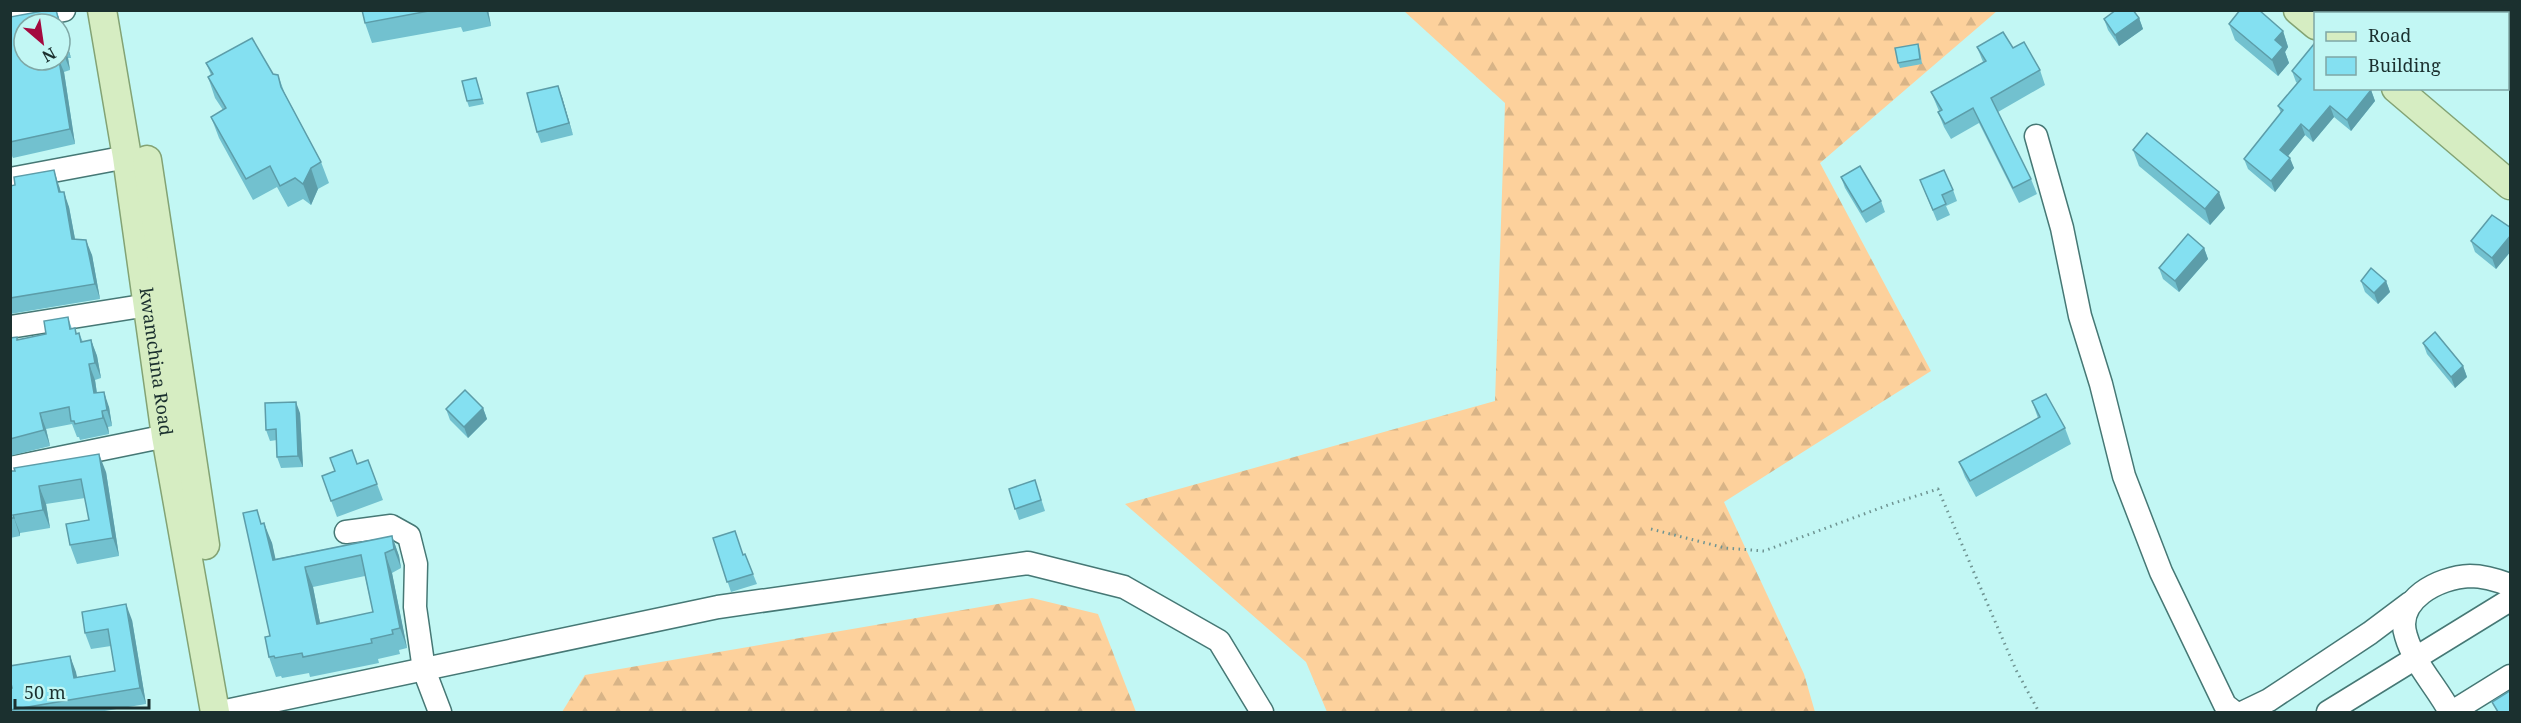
<svg xmlns="http://www.w3.org/2000/svg" width="2521" height="723" font-family="'Noto Serif',serif">
<style>
.forest{fill:url(#forest-firs)}
.lines{fill:none;stroke-linecap:round;stroke-linejoin:round}
.minor-casing{stroke:#467875;stroke-width:25}
.major-casing{stroke:#83a374;stroke-width:31}
.path{stroke:#6f9492;stroke-width:3;stroke-dasharray:1.5 4.5;stroke-linecap:butt}
.minor{stroke:#fff;stroke-width:22}
.major{stroke:#d6edc2;stroke-width:28}
.wall{fill:#72c1cf;fill-rule:evenodd}
.shaded-wall{fill:#5c9da9}
.building{fill:#84e0f1;stroke:#5c9da9;stroke-width:1.5;fill-rule:evenodd}
.labels{text-anchor:middle;stroke-width:4.5;stroke-linejoin:round;paint-order:stroke}
.street-label{font-size:18px;fill:#1b302f;stroke:#c2f7f4}
</style>
<defs>
<pattern id="forest-firs" width="22" height="20" patternUnits="userSpaceOnUse" patternTransform="scale(1.5)"><rect width="22" height="20" fill="#fdd19c"/><path d="M5 1l3.5 6h-7zM16 11l3.5 6h-7z" fill="#d8b487"/></pattern>
</defs>
<rect width="100%" height="100%" fill="#c2f7f4"/>
<g class="forest">
<path d="M1404 11H1997L1820 163 1931 371 1724 502 1804 674 1815 712H1327L1306 662 1125 504 1495 401 1505 103Z"/>
<path d="M1032 598 1098 614 1136 712H562L585 675Z"/>
</g>
<g class="lines">
<g class="minor-casing">
<g id="minor">
<path d="M10 20 64 10"/>
<path d="M2036 136 2062 228 2080 316 2101 384 2124 476 2161 572 2225 705 2234 712"/>
<path d="M10 179 127 157"/>
<path d="M10 327 148 305"/>
<path d="M10 468 181 433"/>
<path d="M346 532 391 526 409 536 416 564 415 607 424 670 440 712"/>
<path d="M221 712 718 607 1028 563 1124 587 1219 641 1262 712"/>
<path d="M2244 712 2269 700 2370 633 2410 603"/>
<path d="M2328 712 2510 600"/>
<path d="M2450 712C2437 687 2414 664 2406 636 2394 600 2439 577 2470 576 2484 576 2497 580 2510 585"/>
<path d="M2452 712 2510 676"/>
</g>
</g>
<g class="major-casing">
<g id="major">
<path id="s1" d="M102 10 127 157 166 436 215 712"/>
<path d="M2298 10 2316 25"/>
<path d="M2396 88 2510 185"/>
<path d="M147 160 205 545"/>
</g>
</g>
<path class="path" d="M1651 529 1725 548 1764 551 1891 504 1938 489 2016 670 2039 712"/>
<use href="#minor" class="minor"/>
<use href="#major" class="major"/>
</g>
<g class="wall">
<path d="M48 10H56L61 24 71 58H68L70 70 64 72 75 144 13 158 10 152V17ZM24 24H60V60H24Z"/>
<path d="M362 10H488L491 26 463 32 461 27 372 43 365 23Z"/>
<path d="M2414 10V14H2405L2383 11Z"/>
<path d="M2139 18 2143 29 2119 46 2108 30 2104 19Z"/>
<path d="M2229 24 2283 31 2288 47 2285 52 2289 63 2278 76 2235 40Z"/>
<path d="M1918 44 1920 50 1922 64 1900 68 1898 63Z"/>
<path d="M1977 47 2013 48 2040 70 2045 85 1998 112 2031 179 2037 194 2019 203 1979 123 1951 139 1944 127 1938 112 1939 111 1931 92 1983 62Z"/>
<path d="M206 63 278 75 285 94 321 162 329 183 318 189 311 205 303 199 288 207 277 187 253 200 219 138 211 117 223 110 215 98 208 77 211 75Z"/>
<path d="M2292 71 2371 90 2375 101 2351 131 2334 117 2313 142 2305 135 2288 156 2294 168 2275 192 2248 169 2244 159 2281 113 2278 106 2297 83 2296 82Z"/>
<path d="M476 78 484 104 469 107 467 101Z"/>
<path d="M562 97 573 135 541 143 537 132Z"/>
<path d="M2133 150 2225 208 2210 225 2139 166Z"/>
<path d="M1841 177 1881 201 1885 212 1866 223 1845 188Z"/>
<path d="M1920 180 1953 190 1957 201 1946 206 1950 215 1937 221Z"/>
<path d="M15 185 59 186 61 192 69 207 75 239 92 255 100 299 10 314V186Z"/>
<path d="M2511 228V251L2496 269 2475 252 2471 241Z"/>
<path d="M2204 248 2208 259 2179 292 2163 279 2159 268Z"/>
<path d="M2361 281H2386L2390 292 2378 304 2365 292Z"/>
<path d="M68 317 72 329 75 328 77 334 79 333 83 342 91 340 97 356 101 378 95 380 97 393 109 407 112 426 108 427 109 434 80 440 79 437H77L72 424 46 429 50 446 10 456V338L17 337 18 340 46 334Z"/>
<path d="M2423 343 2463 366 2467 377 2455 388 2427 354Z"/>
<path d="M2032 401 2065 428 2071 444 1976 497 1965 477 1959 462 2038 418Z"/>
<path d="M483 408 487 419 468 438 450 420 446 409Z"/>
<path d="M300 413 303 467 281 468 277 457V440L270 441 266 430Z"/>
<path d="M368 460 383 500 337 517 322 476Z"/>
<path d="M10 471 106 472 119 556 77 564 70 545 89 520 85 498 46 504 50 528 20 533V536L10 538Z"/>
<path d="M1035 480 1045 511 1019 520 1009 489Z"/>
<path d="M262 524 272 543 275 559 392 536 399 556 401 568 392 573 407 648 399 650 400 654 378 659 379 663 310 677 309 673 282 678 281 676 276 677 269 657 270 636ZM365 576 373 612 320 623 313 587Z"/>
<path d="M713 538 743 555 745 554 757 584 731 592Z"/>
<path d="M132 620 146 704 99 712H10V689L70 656 77 677 115 671 111 646 91 649 85 633Z"/>
</g>
<g class="shaded-wall">
<path d="M56 10 61 24 71 58 65 43Z"/>
<path d="M486 10H488L491 26Z"/>
<path d="M2139 18 2143 29 2119 46 2115 35Z"/>
<path d="M2283 31 2288 47 2285 52 2289 63 2278 76 2272 60 2275 40Z"/>
<path d="M63 43 68 58 70 70 64 55Z"/>
<path d="M59 60 64 72 75 144 70 129Z"/>
<path d="M558 86 562 97 573 135 569 123Z"/>
<path d="M2371 90 2375 101 2351 131 2347 120Z"/>
<path d="M2330 106 2334 117 2313 142 2309 131Z"/>
<path d="M2301 124 2305 135 2284 161 2280 150Z"/>
<path d="M2290 158 2294 168 2275 192 2271 181Z"/>
<path d="M311 168 318 189 311 205 303 184Z"/>
<path d="M54 170 59 186 65 208 59 192Z"/>
<path d="M64 192 69 207 78 255 72 239Z"/>
<path d="M2219 192 2225 208 2210 225 2205 209Z"/>
<path d="M2511 235V251L2496 269 2492 258Z"/>
<path d="M86 240 92 255 100 299 95 284Z"/>
<path d="M2204 248 2208 259 2179 292 2175 281Z"/>
<path d="M2386 281 2390 292 2378 304 2374 293Z"/>
<path d="M91 340 97 356 101 378 95 363Z"/>
<path d="M89 364 95 380 99 409 94 393Z"/>
<path d="M2463 366 2467 377 2455 388 2451 377Z"/>
<path d="M104 392 109 407 112 426 107 410Z"/>
<path d="M296 402 300 413 303 467 298 456Z"/>
<path d="M483 408 487 419 468 438 464 427Z"/>
<path d="M102 411 108 427 109 434 103 418Z"/>
<path d="M40 413 46 429 50 446 44 430Z"/>
<path d="M99 454 106 472 119 556 113 538Z"/>
<path d="M39 486 46 504 50 528 43 510Z"/>
<path d="M13 515 20 533V536Z"/>
<path d="M264 523 272 543 280 579 273 560Z"/>
<path d="M392 536 399 556 401 568 394 549Z"/>
<path d="M385 553 392 573 407 648 400 628Z"/>
<path d="M305 567 313 587 324 643 317 624Z"/>
<path d="M126 604 132 620 146 704 140 688Z"/>
<path d="M70 656 76 672 80 694 74 678Z"/>
</g>
<g class="building">
<path d="M48 10H56L65 43H63L64 55 60 56V24H24V60H59L70 129 10 142V17Z"/>
<path d="M362 10H434L365 23Z"/>
<path d="M2116 10H2133L2139 18 2115 35 2104 19Z"/>
<path d="M2240 10H2259L2283 31 2275 40 2283 47 2272 60 2229 24Z"/>
<path d="M2003 32 2013 48 2024 42 2040 70 1991 98 2031 179 2013 188 1973 108 1945 124 1938 112 1942 110 1931 92 1986 61 1977 47Z"/>
<path d="M252 38 273 74 278 75 281 87 321 162 311 168 303 184 295 178 280 186 270 166 246 179 211 117 226 108 208 77 213 74 206 63Z"/>
<path d="M1918 44 1920 59 1898 63 1895 48Z"/>
<path d="M2314 44 2316 45V88H2369L2371 90 2347 120 2330 106 2309 131 2301 124 2280 150 2290 158 2271 181 2244 159 2283 110 2278 106 2301 79 2292 71Z"/>
<path d="M476 78 482 99 467 101 462 81Z"/>
<path d="M558 86 569 123 537 132 527 93Z"/>
<path d="M2147 133 2219 192 2205 209 2133 150Z"/>
<path d="M1860 166 1881 201 1862 212 1841 177Z"/>
<path d="M54 170 59 192H64L72 239 86 240 95 284 10 298V186L15 185 14 177Z"/>
<path d="M1944 170 1953 190 1942 195 1946 204 1933 210 1920 180Z"/>
<path d="M2492 215 2511 228V235L2492 258 2471 241Z"/>
<path d="M2188 234 2204 248 2175 281 2159 268Z"/>
<path d="M2371 268 2386 281 2374 293 2361 281Z"/>
<path d="M68 317 70 329 75 328 76 334 79 333 81 342 91 340 95 363 89 364 94 393 104 392 107 410 102 411 103 418 75 424 74 421H71L69 407 40 413 44 430 10 439V338L17 337V340L46 334 44 321Z"/>
<path d="M2435 332 2463 366 2451 377 2423 343Z"/>
<path d="M465 390 483 408 464 427 446 409Z"/>
<path d="M2046 394 2065 428 1970 481 1959 462 2040 417 2032 401Z"/>
<path d="M296 402 298 456 277 457 276 429 266 430 265 403Z"/>
<path d="M352 450 357 464 368 460 377 484 331 501 322 476 335 471 330 458Z"/>
<path d="M99 454 113 538 70 545 66 524 89 520 81 479 39 486 43 510 13 515 14 518H10V471H15L14 468Z"/>
<path d="M1035 480 1041 500 1015 509 1009 489Z"/>
<path d="M257 510 261 524 264 523 273 560 392 536 394 549 385 553 400 628 392 630 393 634 371 639 372 643 303 657 302 653 275 658 274 656 269 657 265 637 270 636 243 513ZM361 555 373 612 317 624 305 567Z"/>
<path d="M735 531 743 555 745 554 753 574 727 582 713 538Z"/>
<path d="M126 604 140 688 10 710V689L12 688 10 679V666L70 656 74 678 115 671 108 629 85 633 82 612Z"/>
<path d="M2511 690V712H2498L2492 702Z"/>
</g>
<g class="labels">
<g class="street-label">
<text dy="6" stroke="none"><textPath href="#s1" startOffset="356">kwamchina Road</textPath></text>
</g>
</g>
<rect width="2521" height="723" fill="none" stroke="#1b302f" stroke-width="24"/>
<rect x="2314" y="12" width="195" height="78" fill="#c2f7f4" stroke="#7fa7a5" stroke-width="1.5"/>
<rect x="2326" y="32" width="30" height="9" fill="#d6edc2" stroke="#7fa7a5" stroke-width="1.5"/>
<text x="2368" y="42" font-size="18" fill="#1b302f">Road</text>
<rect x="2326" y="57" width="30" height="18" fill="#84e0f1" stroke="#7fa7a5" stroke-width="1.5"/>
<text x="2368" y="72" font-size="18" fill="#1b302f">Building</text>
<g transform="translate(42 42) rotate(151)"><circle r="28" fill="#c2f7f4" stroke="#7fa7a5" stroke-width="1.5"/>
<path d="M0-4.5L10 22L0 15L-10 22Z" fill="#a4093f"/>
<text y="-9" font-size="16" font-weight="bold" text-anchor="middle" fill="#1b302f">N</text>
</g>
<path d="M15 699v9h134v-9" fill="none" stroke="#1b302f" stroke-width="3"/>
<text x="24" y="699" font-size="18" fill="#1b302f" stroke="#c2f7f4" stroke-width="4.5" paint-order="stroke">50 m</text>
</svg>
